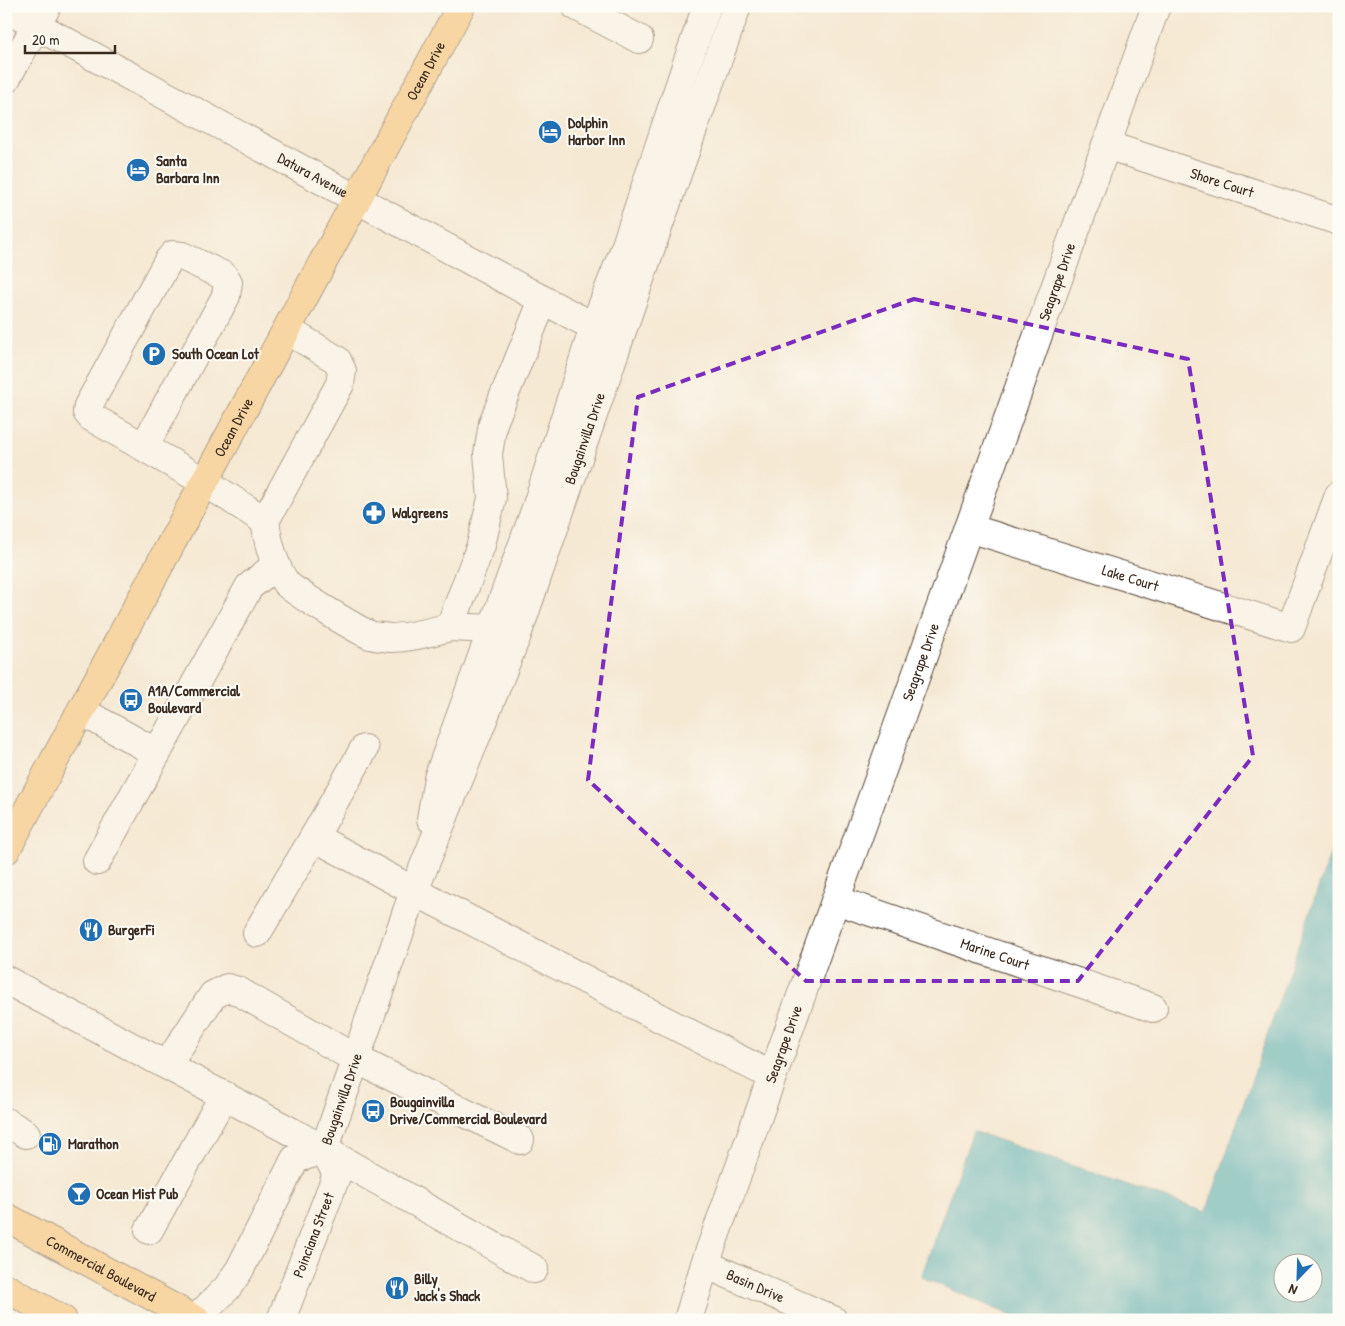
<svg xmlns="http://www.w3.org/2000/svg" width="1345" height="1326" font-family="'Patrick Hand',sans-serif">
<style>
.water{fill:#3baab9;stroke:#3b6a6c;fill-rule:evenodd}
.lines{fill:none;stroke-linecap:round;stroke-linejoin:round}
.minor-casing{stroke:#574739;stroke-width:30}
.major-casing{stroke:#574739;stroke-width:30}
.minor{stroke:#fff;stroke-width:28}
.major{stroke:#f8bf6c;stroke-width:28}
.marked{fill:none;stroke:#7b2cbf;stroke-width:4;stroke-dasharray:10 6;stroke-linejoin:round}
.labels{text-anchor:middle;stroke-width:4;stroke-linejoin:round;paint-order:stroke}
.street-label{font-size:15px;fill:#3b2a1e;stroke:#fdfcf7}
.poi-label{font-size:15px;font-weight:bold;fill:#3b2a1e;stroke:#fdfcf7;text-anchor:start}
</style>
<rect width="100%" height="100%" fill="#fdfcf7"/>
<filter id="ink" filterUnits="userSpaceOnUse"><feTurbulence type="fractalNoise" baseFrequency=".02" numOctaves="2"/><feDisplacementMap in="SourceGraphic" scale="10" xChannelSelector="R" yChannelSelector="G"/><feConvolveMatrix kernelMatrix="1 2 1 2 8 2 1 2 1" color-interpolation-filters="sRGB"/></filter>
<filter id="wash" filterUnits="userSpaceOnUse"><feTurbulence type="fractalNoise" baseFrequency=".0096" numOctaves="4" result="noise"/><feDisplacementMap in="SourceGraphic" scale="20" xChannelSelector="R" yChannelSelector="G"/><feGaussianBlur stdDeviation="1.12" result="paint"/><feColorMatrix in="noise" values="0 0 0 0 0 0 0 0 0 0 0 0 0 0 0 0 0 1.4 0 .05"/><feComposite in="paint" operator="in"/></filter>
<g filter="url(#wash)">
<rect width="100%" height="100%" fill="#f5e9d4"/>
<path class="water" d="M1339 828V1208L1334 1221 1339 1226V1320H1022L921 1277 973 1131 1206 1212ZM1282 1264H1312V1294H1282Z"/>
</g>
<g filter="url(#ink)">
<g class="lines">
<g class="minor-casing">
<g id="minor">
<path d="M576 6 639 39"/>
<path id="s1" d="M6 9 543 300 610 335"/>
<path d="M6 79 47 6"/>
<path id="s2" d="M1106 145 1339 221"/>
<path d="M144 447 226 296 228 282 224 276 182 256 173 255 168 261 88 406 87 412 91 417 205 482 265 521C268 542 273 565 286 583 291 590 359 631 370 635 376 637 384 637 390 638 410 638 430 632 450 627"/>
<path d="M265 521 340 384 342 371 337 360 287 330"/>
<path id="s3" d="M969 528 1291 628 1339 495"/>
<path d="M509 633 492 629 450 627 481 545 492 498 488 454 493 423 543 300"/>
<path d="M81 711 157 753"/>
<path d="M364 749 314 837 414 891 772 1076"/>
<path d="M431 819 438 778 536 508 594 327 625 248 687 63 707 6"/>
<path d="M97 861 249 587 276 565"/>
<path id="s4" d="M836 900 1153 1008"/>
<path d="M257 933 314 837"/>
<path d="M6 980 294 1133 534 1269"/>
<path d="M167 1065 213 995 227 988 238 991 356 1059 520 1140"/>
<path d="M6 1122 26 1134"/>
<path id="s5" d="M324 1150 414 891 517 635 650 250 737 6"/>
<path d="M149 1230 224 1095"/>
<path id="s6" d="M705 1264 833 1320"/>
<path d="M195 1320 227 1288 240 1269 295 1159 324 1150"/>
<path id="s7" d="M281 1320 337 1174 324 1150"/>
<path id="s8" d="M688 1320 705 1264 1156 6"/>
</g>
</g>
<g class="major-casing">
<g id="major">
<path id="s9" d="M6 850 461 6"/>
<path id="s10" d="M6 1217 196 1320"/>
<path d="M6 1288 63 1320"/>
</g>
</g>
<use href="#minor" class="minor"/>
<use href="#major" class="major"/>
</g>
</g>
<path d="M0 0H1345V1326H0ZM914 299 1188 359 1253 756 1078 981H806L588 780 638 397Z" fill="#f5e9d4" fill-opacity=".55" fill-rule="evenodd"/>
<path class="marked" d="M914 299 1188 359 1253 756 1078 981H806L588 780 638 397Z"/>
<defs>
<g id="hotel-disc" transform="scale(1.25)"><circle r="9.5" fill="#1f6fb2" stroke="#fdfcf7"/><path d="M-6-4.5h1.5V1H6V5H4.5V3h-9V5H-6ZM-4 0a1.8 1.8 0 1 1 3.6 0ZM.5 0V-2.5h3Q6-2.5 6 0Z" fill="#fff"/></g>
<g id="parking-disc" transform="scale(1.25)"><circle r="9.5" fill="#1f6fb2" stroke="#fdfcf7"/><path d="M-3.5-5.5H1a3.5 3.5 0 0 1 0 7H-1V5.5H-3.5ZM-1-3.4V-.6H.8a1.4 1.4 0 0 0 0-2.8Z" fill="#fff"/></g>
<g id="pharmacy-disc" transform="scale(1.25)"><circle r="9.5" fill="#1f6fb2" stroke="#fdfcf7"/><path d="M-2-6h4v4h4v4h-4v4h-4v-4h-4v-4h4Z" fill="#fff"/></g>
<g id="bus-disc" transform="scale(1.25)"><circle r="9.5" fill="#1f6fb2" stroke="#fdfcf7"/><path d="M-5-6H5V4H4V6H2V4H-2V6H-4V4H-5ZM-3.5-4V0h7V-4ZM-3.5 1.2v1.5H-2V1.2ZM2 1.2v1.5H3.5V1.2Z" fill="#fff"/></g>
<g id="restaurant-disc" transform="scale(1.25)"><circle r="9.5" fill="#1f6fb2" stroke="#fdfcf7"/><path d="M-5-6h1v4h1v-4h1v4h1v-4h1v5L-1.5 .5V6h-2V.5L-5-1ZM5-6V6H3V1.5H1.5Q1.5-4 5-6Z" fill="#fff"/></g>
<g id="fuel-disc" transform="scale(1.25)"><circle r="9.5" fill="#1f6fb2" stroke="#fdfcf7"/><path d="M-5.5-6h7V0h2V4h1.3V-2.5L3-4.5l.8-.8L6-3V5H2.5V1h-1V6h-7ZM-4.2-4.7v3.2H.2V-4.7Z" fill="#fff"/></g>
<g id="bar-disc" transform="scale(1.25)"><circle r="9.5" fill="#1f6fb2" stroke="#fdfcf7"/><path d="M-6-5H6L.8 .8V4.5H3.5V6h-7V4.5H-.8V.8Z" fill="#fff"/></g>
</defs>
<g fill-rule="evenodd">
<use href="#hotel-disc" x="550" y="132"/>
<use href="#hotel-disc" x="138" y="170"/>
<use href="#parking-disc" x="154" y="354"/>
<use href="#pharmacy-disc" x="374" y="513"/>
<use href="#bus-disc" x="131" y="700"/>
<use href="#restaurant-disc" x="91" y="930"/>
<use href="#bus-disc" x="373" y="1111"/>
<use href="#fuel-disc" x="50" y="1144"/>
<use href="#bar-disc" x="79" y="1194"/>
<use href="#restaurant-disc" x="397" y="1288"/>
</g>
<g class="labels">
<g class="street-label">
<text dy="5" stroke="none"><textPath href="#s9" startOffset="885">Ocean Drive</textPath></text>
<text dy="5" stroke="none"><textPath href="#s1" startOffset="349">Datura Avenue</textPath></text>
<text dy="5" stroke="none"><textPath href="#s2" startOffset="122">Shore Court</textPath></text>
<text dy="5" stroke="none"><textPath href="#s8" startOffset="1102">Seagrape Drive</textPath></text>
<text dy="5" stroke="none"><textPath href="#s9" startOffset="480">Ocean Drive</textPath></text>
<text dy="5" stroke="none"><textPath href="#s5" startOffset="758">Bougainvilla Drive</textPath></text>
<text dy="5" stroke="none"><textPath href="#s3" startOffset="169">Lake Court</textPath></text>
<text dy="5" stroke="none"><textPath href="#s8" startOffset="698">Seagrape Drive</textPath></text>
<text dy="5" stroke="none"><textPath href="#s4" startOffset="168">Marine Court</textPath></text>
<text dy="5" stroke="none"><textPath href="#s8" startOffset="292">Seagrape Drive</textPath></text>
<text dy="5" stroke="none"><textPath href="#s5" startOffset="54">Bougainvilla Drive</textPath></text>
<text dy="5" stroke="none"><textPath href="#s7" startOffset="91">Poinciana Street</textPath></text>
<text dy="5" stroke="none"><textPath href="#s10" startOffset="108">Commercial Boulevard</textPath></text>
<text dy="5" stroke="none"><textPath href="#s6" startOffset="55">Basin Drive</textPath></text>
</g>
<g class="poi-label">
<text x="568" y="128">Dolphin<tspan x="568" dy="17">Harbor Inn</tspan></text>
<text x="156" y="166">Santa<tspan x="156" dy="17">Barbara Inn</tspan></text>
<text x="172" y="359">South Ocean Lot</text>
<text x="392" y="518">Walgreens</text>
<text x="148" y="696">A1A/Commercial<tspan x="148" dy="17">Boulevard</tspan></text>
<text x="108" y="935">BurgerFi</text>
<text x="390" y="1107">Bougainvilla<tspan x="390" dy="17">Drive/Commercial Boulevard</tspan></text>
<text x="68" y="1149">Marathon</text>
<text x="96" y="1199">Ocean Mist Pub</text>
<text x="414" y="1284">Billy<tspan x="414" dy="17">Jack's Shack</tspan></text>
</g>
</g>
<rect width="1345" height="1326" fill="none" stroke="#fdfcf7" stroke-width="25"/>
<g transform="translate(1298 1278) rotate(203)"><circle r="24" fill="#fdfcf7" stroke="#afa8a0"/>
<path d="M0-4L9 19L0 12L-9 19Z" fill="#1f6fb2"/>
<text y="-8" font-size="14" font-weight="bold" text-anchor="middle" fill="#3b2a1e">N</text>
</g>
<path d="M25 45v8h90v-8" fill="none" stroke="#3b2a1e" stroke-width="2.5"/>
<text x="32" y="45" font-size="15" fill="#3b2a1e" stroke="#fdfcf7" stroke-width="4" paint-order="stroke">20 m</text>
</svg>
